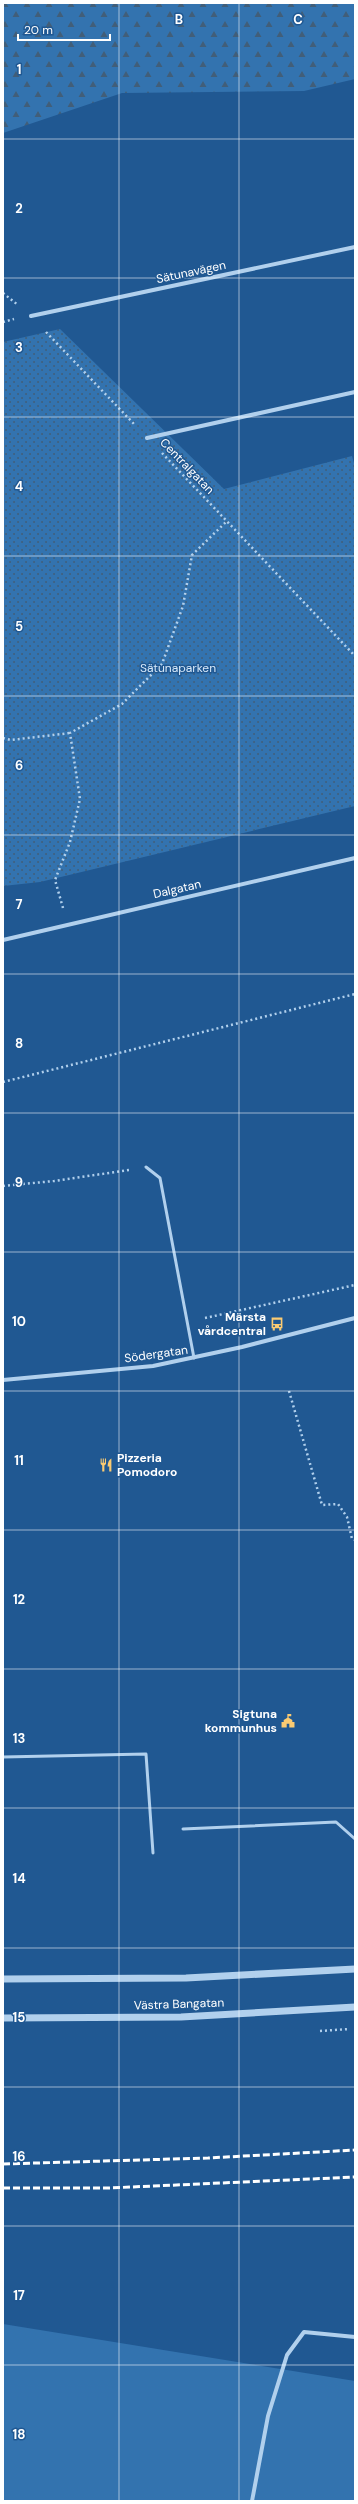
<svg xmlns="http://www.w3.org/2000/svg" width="358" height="2504" font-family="'DM Sans',sans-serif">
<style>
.grass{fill:#3373af}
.forest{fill:url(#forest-firs)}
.park{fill:url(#park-dots)}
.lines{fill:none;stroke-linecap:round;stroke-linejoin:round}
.path{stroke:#b1d0ed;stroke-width:2.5;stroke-dasharray:2 3;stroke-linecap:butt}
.service{stroke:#b1d0ed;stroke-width:3}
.minor{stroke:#b1d0ed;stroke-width:4}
.tertiary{stroke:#b1d0ed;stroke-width:7}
.rail{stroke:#fff;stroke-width:3;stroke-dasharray:7 3;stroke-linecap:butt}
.grid{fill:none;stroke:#fff;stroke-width:1;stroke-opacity:0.55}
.labels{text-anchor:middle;stroke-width:3;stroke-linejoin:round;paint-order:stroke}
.street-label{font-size:12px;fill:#fff;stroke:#205892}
.park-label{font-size:12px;fill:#d7e9fa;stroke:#205892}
.poi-label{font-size:12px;font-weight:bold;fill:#fff;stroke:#205892;text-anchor:end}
.grid-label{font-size:13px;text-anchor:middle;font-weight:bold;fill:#fff;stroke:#205892;stroke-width:3;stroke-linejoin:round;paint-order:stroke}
</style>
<defs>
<pattern id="forest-firs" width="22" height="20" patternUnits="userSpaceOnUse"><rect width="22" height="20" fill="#3373af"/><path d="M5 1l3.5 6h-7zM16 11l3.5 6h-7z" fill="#415e79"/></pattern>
<pattern id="park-dots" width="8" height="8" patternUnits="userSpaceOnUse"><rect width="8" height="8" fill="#3373af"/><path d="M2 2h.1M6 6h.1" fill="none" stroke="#415e79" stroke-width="1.8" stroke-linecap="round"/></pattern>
</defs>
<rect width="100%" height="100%" fill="#205892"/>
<path class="grass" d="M3 2324 355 2381V2501H3Z"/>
<path class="forest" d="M3 3H355V79L304 91 122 93 3 133Z"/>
<path class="park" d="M60 329 224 489 352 456 355 467V806L40 882 3 886V342Z"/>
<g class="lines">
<g class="path">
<path d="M3 293 18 305"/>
<path d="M3 322 14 319"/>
<path d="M46 332 135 425"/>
<path d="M162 453 355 656"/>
<path d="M3 738 11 740 70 733"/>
<path d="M63 908 55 880 70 842 80 799 70 733 122 704 162 664 183 606 192 555 227 521"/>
<path d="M3 1082 355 994"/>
<path d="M3 1186 54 1181 129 1170"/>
<path d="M205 1318 355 1285"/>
<path d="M289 1391 322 1505 338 1504 347 1517 352 1539 355 1540"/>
<path d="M320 2031 349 2029"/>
</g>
<g class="service">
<path d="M146 1167 160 1178 194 1358"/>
<path d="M3 1757 146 1754 153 1853"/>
<path d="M183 1829 336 1822 355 1839"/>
</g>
<g class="minor">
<path d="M31 316 355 247"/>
<path d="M147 438 355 392"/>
<path d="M3 940 355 858"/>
<path d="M3 1380 153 1366 242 1347 355 1318"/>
<path d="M252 2501 268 2416 287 2355 304 2332 355 2337"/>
</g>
<g class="tertiary">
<path d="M3 1979 186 1978 355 1969"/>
<path d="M3 2018 181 2017 355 2007"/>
</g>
<g class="rail">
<path d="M3 2164 208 2158 355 2150"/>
<path d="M3 2188H109L355 2177"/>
</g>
</g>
<path class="grid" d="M119 3V2501M239 3V2501M3 139H355M3 278H355M3 417H355M3 556H355M3 696H355M3 835H355M3 974H355M3 1113H355M3 1252H355M3 1391H355M3 1530H355M3 1669H355M3 1808H355M3 1948H355M3 2087H355M3 2226H355M3 2365H355"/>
<defs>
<g id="bus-bare" transform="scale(1.08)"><path d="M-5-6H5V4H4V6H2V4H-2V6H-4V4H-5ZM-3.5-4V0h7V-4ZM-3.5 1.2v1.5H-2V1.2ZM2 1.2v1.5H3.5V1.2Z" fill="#fbcb72" stroke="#205892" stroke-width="2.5" paint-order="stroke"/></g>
<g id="restaurant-bare" transform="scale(1.08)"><path d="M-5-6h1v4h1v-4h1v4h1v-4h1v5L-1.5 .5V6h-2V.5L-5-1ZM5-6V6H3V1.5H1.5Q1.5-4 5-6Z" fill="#fbcb72" stroke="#205892" stroke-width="2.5" paint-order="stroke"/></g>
<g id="civic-bare" transform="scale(1.08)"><path d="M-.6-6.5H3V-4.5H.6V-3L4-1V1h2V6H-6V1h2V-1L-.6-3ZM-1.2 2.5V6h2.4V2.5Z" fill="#fbcb72" stroke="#205892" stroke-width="2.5" paint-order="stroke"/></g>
</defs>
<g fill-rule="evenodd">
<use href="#bus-bare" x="277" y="1324"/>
<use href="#restaurant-bare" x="106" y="1465"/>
<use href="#civic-bare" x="288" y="1721"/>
</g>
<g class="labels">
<g class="street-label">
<text transform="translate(191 272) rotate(-12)" y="4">Sätunavägen</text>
<text transform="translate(187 466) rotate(46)" y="4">Centralgatan</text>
<text transform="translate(177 889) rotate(-13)" y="4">Dalgatan</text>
<text transform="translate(156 1354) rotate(-8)" y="4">Södergatan</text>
<text transform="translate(179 2004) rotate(-2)" y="4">Västra Bangatan</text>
</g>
<g class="park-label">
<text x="178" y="672">Sätunaparken</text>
</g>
<g class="poi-label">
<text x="266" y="1321">Märsta<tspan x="266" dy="14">vårdcentral</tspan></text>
<text x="117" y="1462" text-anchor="start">Pizzeria<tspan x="117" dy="14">Pomodoro</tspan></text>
<text x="277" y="1718">Sigtuna<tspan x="277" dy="14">kommunhus</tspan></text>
</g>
</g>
<g class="grid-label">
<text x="179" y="24">B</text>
<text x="298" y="24">C</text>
<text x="19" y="74">1</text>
<text x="19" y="213">2</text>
<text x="19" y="352">3</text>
<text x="19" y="491">4</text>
<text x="19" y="631">5</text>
<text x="19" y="770">6</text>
<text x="19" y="909">7</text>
<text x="19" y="1048">8</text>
<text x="19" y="1187">9</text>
<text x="19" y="1326">10</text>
<text x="19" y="1465">11</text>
<text x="19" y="1604">12</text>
<text x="19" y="1743">13</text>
<text x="19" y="1883">14</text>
<text x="19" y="2022">15</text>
<text x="19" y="2161">16</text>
<text x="19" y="2300">17</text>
<text x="19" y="2439">18</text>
</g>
<rect width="358" height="2504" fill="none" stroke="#ffffff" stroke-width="8"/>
<path d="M18 34v6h92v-6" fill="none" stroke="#ffffff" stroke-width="2"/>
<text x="24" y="34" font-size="12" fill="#ffffff" stroke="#205892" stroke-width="3" paint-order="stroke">20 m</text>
</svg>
